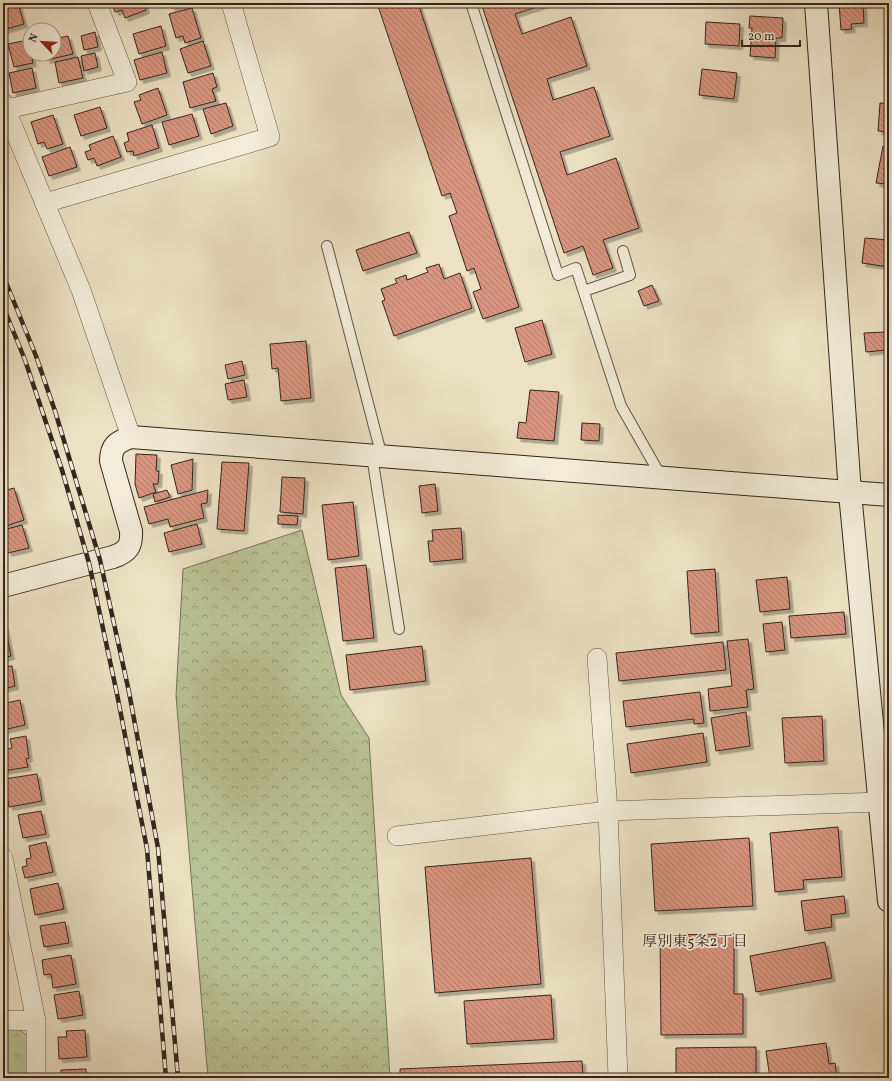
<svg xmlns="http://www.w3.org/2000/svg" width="892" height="1081" font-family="Vollkorn,'Noto Serif JP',serif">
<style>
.grass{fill:url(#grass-tufts);stroke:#787359}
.forest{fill:url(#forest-crowns);stroke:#787359}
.building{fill:url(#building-back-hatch);stroke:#36241e;filter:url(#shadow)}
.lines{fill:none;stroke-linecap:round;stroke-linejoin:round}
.lane-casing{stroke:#645348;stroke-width:12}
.street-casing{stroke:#645348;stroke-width:20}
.secondary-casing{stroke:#36241e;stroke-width:24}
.lane{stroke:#f3ecd9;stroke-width:10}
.street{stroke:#f3ecd9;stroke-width:19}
.secondary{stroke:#f3ecd9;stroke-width:22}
.rail-casing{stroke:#36241e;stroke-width:4.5}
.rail{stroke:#f3ecd9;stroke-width:3;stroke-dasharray:9;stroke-linecap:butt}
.labels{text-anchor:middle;stroke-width:3.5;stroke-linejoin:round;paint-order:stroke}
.neighbourhood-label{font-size:15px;fill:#36241e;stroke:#f3ecd9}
</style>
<defs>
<pattern id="grass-tufts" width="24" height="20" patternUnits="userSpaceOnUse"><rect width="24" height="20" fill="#b9c294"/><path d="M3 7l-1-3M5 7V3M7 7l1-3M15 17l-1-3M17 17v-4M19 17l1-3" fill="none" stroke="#979d78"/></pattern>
<pattern id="forest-crowns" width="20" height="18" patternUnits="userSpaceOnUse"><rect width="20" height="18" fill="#b9c294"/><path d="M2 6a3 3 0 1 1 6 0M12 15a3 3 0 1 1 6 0" fill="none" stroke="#979d78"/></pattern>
<pattern id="building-back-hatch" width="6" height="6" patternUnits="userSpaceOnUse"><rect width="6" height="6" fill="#d9957f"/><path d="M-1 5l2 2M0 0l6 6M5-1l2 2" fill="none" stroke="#b17967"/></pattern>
<filter id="shadow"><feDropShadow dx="3.5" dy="3.5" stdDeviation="0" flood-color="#0004"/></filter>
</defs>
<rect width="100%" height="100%" fill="#ece1c4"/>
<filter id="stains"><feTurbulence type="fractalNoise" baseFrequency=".005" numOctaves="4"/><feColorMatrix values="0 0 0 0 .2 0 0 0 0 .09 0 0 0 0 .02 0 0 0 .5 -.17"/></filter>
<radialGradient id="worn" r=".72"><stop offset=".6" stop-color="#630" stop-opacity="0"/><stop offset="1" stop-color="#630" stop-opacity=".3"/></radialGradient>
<path class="grass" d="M3 1029H19L27 1036V1078H3Z"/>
<path class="forest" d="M302 530 341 695 369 738 390 1078H208L176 696 183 569Z"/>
<g class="building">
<path d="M3 3H18L24 24 3 30Z"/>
<path d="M112 3H144L146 10 125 18 122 10 115 12Z"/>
<path d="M170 3H188L172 8Z"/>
<path d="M377 3H418L519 307 483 319 473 292 481 289 474 268 467 271 449 216 457 213 450 193 442 196Z"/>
<path d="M481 3H549L515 14 522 34 571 17 587 66 547 79 553 100 594 87 610 136 560 152 567 175 616 158 639 228 603 240 613 268 593 275 583 246 564 253Z"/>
<path d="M839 3H863L864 23 851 24 852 29 841 30Z"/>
<path d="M192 8 201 38 185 43 183 36 176 38 169 14Z"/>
<path d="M750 16 783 18 782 38H776L775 58 750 56 752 28H749Z"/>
<path d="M706 22 740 24 739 46 705 44Z"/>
<path d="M161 26 166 46 139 54 133 34Z"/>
<path d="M95 32 98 47 84 50 81 36Z"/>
<path d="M68 36 73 54 47 60 45 54H54V39Z"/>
<path d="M28 40 33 63 14 67 8 44Z"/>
<path d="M203 41 211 66 188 73 180 49Z"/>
<path d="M162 52 167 73 140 80 134 60Z"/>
<path d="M95 53 98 67 84 71 81 56Z"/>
<path d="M78 57 83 78 59 83 55 62Z"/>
<path d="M32 68 36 88 13 93 9 73Z"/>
<path d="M702 69 737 73 734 99 699 95Z"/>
<path d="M213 73 217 87 212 89 216 101 190 108 183 82Z"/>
<path d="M158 88 167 115 142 124 134 102 141 100 139 95Z"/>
<path d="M226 103 233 126 211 134 203 109Z"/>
<path d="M880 103 889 104V132L878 131Z"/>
<path d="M100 107 107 128 81 136 74 115Z"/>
<path d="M192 114 199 136 169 145 162 122Z"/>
<path d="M53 115 63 144 47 149 44 142 38 144 31 122Z"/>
<path d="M152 125 159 148 134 156 133 151 127 152 124 143 129 141 127 133Z"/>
<path d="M113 136 121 157 97 166 94 158 88 160 85 152 91 150 89 145Z"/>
<path d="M883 146 889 148V184L876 183Z"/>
<path d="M70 147 77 167 49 176 42 157Z"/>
<path d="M409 232 417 253 363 271 356 250Z"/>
<path d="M865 238 889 240V267L862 263Z"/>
<path d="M439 264 444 279 460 273 472 308 394 336 382 301 385 300 381 289 397 283 395 279 406 275 407 280 428 272 426 268Z"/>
<path d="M652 285 659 301 644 306 638 291Z"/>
<path d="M542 320 552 354 525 362 515 328Z"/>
<path d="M885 332 887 350 866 352 864 333Z"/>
<path d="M306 341 311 398 281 401 278 368 272 369 270 344Z"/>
<path d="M242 361 245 375 228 379 225 365Z"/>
<path d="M244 380 247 397 228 400 225 384Z"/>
<path d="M530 390 559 392 554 441 517 438 519 422 526 423Z"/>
<path d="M582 423 600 424 599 441 581 440Z"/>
<path d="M136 454 157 455 156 471H159L158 484H153L156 492 139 498 135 484Z"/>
<path d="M193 459 192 490 178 494 171 465Z"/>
<path d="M222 462 249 463 244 531 217 529Z"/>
<path d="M282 477 305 478 303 514 280 512Z"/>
<path d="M435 484 438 511 422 513 419 486Z"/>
<path d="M14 488 24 520 3 527V491Z"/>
<path d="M167 490 170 497 155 502 153 494Z"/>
<path d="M208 490 207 503 201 504 204 518 170 527 168 519 149 524 144 507Z"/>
<path d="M353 502 359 556 328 560 322 505Z"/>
<path d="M278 515 298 516 297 525 278 524Z"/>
<path d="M197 524 202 544 169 552 164 533Z"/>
<path d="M22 525 29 548 8 553 3 530Z"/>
<path d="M461 528 463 559 430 562 428 541H433L432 530Z"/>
<path d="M366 565 374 638 343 641 335 568Z"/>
<path d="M715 569 719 632 691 634 687 571Z"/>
<path d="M787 577 790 609 760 612 756 580Z"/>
<path d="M844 612 846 634 791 638 789 616Z"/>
<path d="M782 622 785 650 766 652 763 624Z"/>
<path d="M3 626H5L11 656 3 658Z"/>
<path d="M748 639 754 689 746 690 748 707 710 711 708 689 732 686 727 641Z"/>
<path d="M723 642 726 670 619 681 616 653Z"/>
<path d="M422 646 426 681 350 690 346 655Z"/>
<path d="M12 666 15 686 3 689V667Z"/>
<path d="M700 692 704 723 694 724V719L626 727 623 701Z"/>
<path d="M20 700 25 725 3 730V708L7 707 6 703Z"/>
<path d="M746 712 750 746 716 751 711 718Z"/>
<path d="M822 716 824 761 785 763 782 718Z"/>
<path d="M703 733 707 762 631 773 627 744Z"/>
<path d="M26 736 29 758 26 759 28 767 3 771V750L12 748 10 739Z"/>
<path d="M37 774 42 801 9 807 4 779Z"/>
<path d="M41 811 46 834 23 838 18 815Z"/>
<path d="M838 827 842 877 803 880 804 889 775 892 770 833Z"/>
<path d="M749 838 753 906 655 911 651 844Z"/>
<path d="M46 842 53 872 25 878 22 867 27 866 26 859 31 858 29 846Z"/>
<path d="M531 858 541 984 435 993 425 867Z"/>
<path d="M58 883 64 909 35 915 30 889Z"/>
<path d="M844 896 846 913 831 915 832 927 805 931 801 901Z"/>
<path d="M65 922 69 943 44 947 40 926Z"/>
<path d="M734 934V994H743V1034L661 1035 660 935Z"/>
<path d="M825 942 832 978 756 992 750 956Z"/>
<path d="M71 955 76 984 53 988 51 974 44 975 42 960Z"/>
<path d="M79 991 83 1015 58 1019 54 995Z"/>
<path d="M551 995 554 1039 467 1044 464 1001Z"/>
<path d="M85 1030 87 1057 59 1059 58 1037H67L66 1031Z"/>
<path d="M826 1043 829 1064 835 1063 837 1078H770L766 1051Z"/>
<path d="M756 1047V1078H676V1048Z"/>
<path d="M582 1061 583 1078H400V1069Z"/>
<path d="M86 1069V1078H61V1070Z"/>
</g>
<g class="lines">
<g class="lane-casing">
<g id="lane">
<path d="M471 3 558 275 576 268 621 406 662 478"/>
<path d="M327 246 382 457"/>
<path d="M584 291 630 275 623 251"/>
<path d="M372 456 399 629"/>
</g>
</g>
<g class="street-casing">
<g id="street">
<path d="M3 103 81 290 131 437"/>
<path d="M7 109 127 82 97 3"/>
<path d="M45 203 270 137 231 3"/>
<path d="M597 658 608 811 618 1078"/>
<path d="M397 836 608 811 880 802"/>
<path d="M3 858 36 1021V1078"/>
<path d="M3 1020 36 1021"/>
</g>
</g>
<g class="secondary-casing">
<g id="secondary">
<path d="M816 3 850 493 889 901"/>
<path d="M3 586 113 557C127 552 132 547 131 531L111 461C111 446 117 442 131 437L889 495"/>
</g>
</g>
<use href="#lane" class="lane"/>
<use href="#street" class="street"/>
<use href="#secondary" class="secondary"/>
<g class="rail-casing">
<g id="rail">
<path d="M3 275 36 356 55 411 100 560 129 692 158 848 178 1078"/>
<path d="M3 306 25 360 62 470 89 563 117 694 147 849 166 1078"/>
</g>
</g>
<use href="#rail" class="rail"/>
</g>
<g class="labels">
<g class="neighbourhood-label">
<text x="695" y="946">厚別東5条2丁目</text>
</g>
</g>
<rect width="892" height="1081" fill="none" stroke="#ece1c4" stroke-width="16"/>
<rect x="4" y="4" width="884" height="1073" fill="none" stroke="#36241e" stroke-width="2"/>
<rect x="8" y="8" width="876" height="1065" fill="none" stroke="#36241e"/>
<g transform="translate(42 42) rotate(295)"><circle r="19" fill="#f3ecd9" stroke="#a79c8e"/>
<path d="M0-3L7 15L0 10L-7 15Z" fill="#8f2418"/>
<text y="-6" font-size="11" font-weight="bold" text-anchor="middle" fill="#36241e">N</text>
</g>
<path d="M742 40v6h58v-6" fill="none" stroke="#36241e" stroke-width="2"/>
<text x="748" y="40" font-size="12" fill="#36241e" stroke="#f3ecd9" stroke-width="3" paint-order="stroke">20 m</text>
<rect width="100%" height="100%" filter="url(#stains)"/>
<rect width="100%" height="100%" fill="url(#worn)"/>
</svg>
